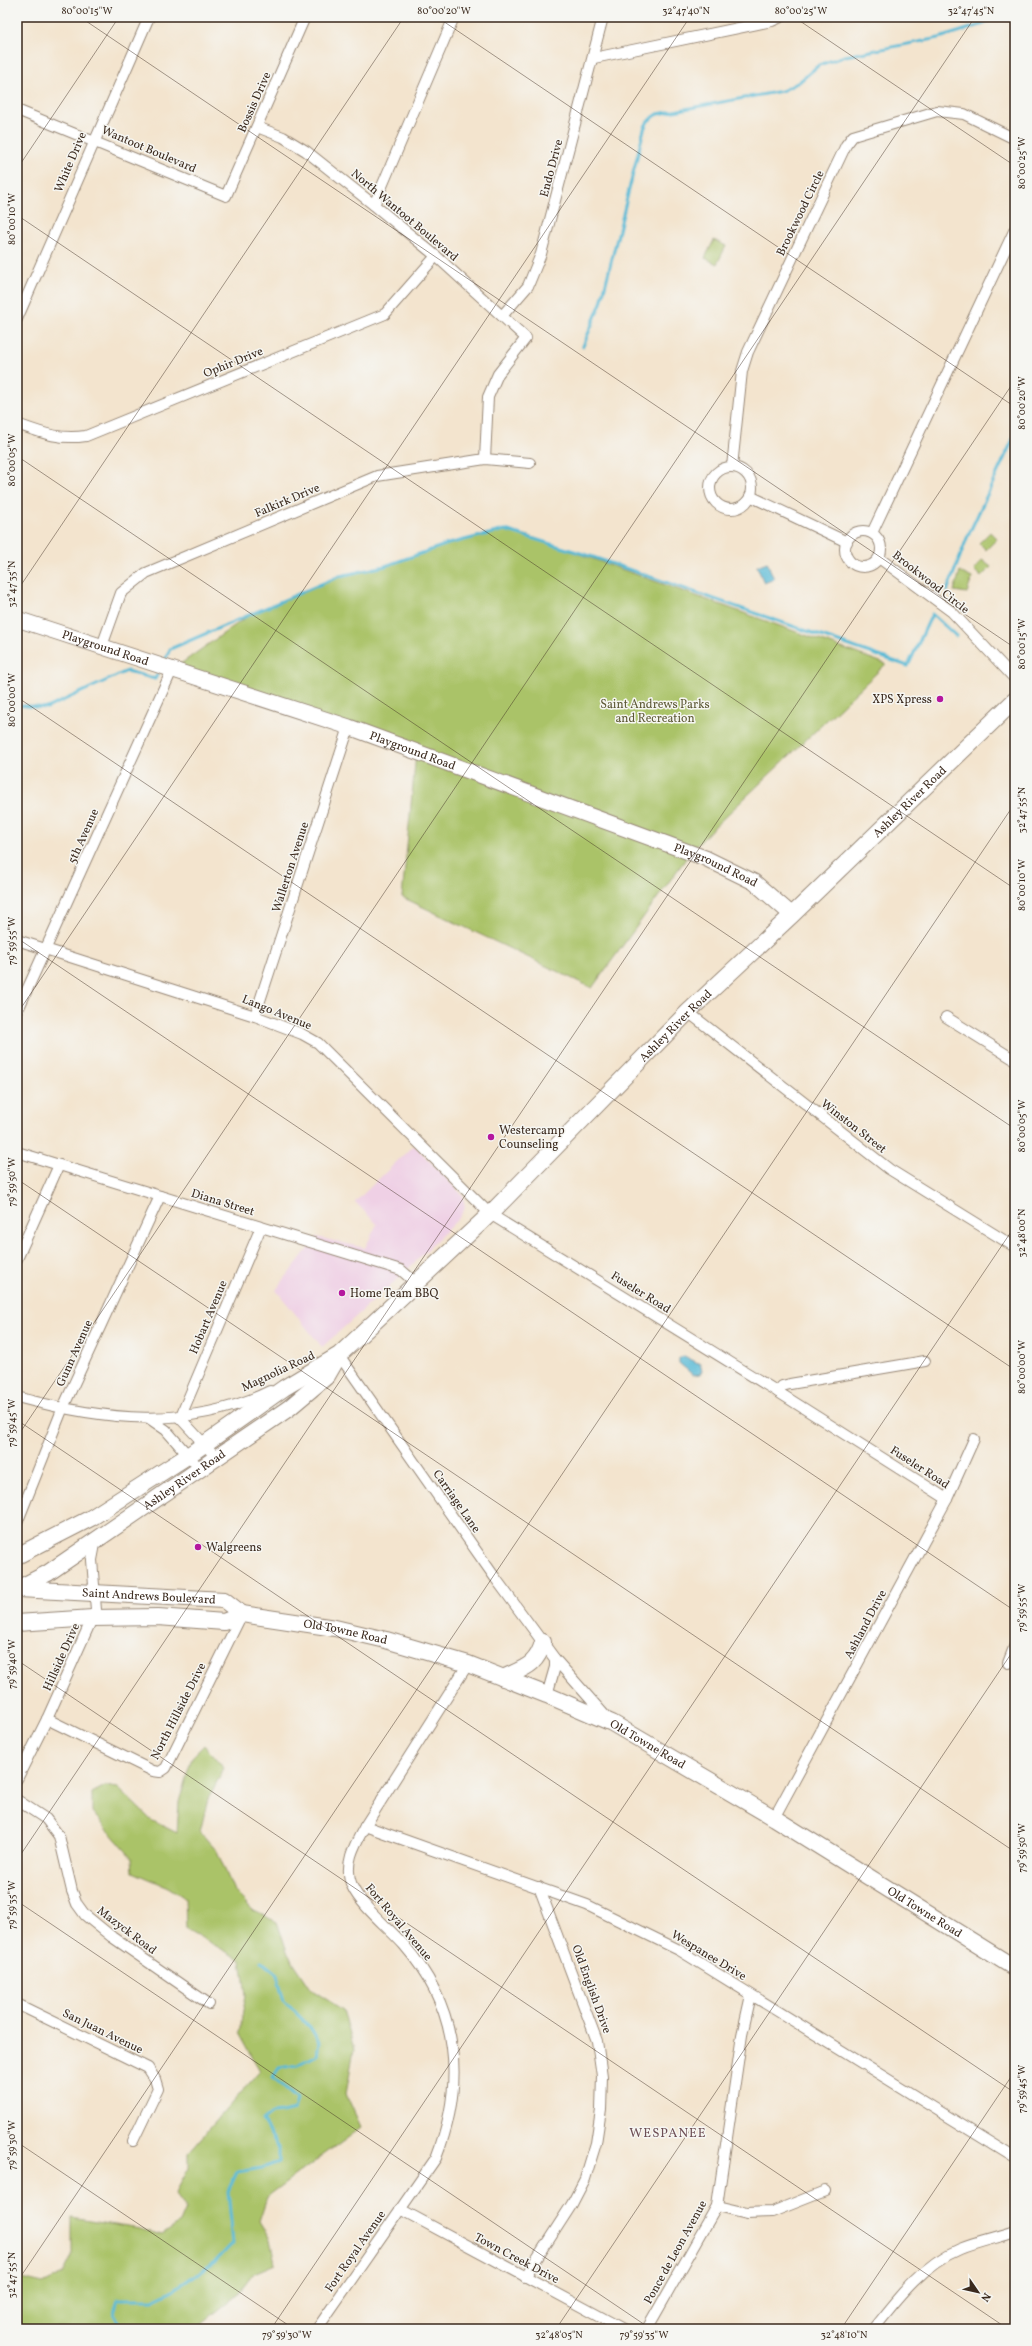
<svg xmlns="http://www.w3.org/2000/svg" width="1032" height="2346" font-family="Vollkorn,serif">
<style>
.built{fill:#efd0e5}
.green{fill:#aac368;stroke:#727643}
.water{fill:#58bad6;stroke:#4a727a}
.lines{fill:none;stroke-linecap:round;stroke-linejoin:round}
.stream{stroke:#58bad6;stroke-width:3}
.minor-casing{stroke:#978776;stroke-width:12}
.secondary-casing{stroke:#978776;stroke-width:17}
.primary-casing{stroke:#978776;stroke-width:18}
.minor{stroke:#fff;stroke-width:10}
.secondary{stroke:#fff;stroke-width:15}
.primary{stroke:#fff;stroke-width:16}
.ticks{fill:none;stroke:#3b2a1e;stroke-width:1;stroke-opacity:0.45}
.poi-dot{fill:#b5179e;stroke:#f6f6f2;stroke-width:1.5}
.labels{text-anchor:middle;stroke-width:3;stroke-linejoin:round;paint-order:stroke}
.street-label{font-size:12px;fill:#3b2a1e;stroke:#f6f6f2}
.poi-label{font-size:12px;fill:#3b2a1e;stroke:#f6f6f2;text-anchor:start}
.park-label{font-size:12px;fill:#5c5834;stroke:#f6f6f2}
.neighbourhood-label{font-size:13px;letter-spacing:1px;fill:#6d4e54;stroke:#f6f6f2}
.neatline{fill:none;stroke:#3b2a1e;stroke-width:1.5}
.ticks-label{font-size:10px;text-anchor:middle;fill:#3b2a1e}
</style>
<rect width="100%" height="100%" fill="#f6f6f2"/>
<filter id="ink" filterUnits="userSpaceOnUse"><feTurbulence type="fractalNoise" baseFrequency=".025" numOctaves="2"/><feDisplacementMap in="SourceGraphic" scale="8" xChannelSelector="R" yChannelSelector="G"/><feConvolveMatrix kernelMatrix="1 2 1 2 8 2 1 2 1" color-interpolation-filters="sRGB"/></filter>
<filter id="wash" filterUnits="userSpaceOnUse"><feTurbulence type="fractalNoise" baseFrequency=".012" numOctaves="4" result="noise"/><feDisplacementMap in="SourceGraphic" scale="16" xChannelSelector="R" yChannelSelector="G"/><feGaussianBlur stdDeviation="0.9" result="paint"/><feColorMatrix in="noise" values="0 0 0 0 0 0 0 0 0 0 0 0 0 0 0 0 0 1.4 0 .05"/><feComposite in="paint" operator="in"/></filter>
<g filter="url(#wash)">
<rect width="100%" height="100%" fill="#f3e4ce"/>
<path class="built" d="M414 1145 463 1196 465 1208 459 1218 401 1276 322 1347 276 1290 317 1237 365 1248 377 1224 355 1202Z"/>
<g class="green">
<path d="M714 240 726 246 717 264 705 258Z"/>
<path d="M505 530 529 536 886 664 710 831 690 853 592 988 402 897 416 753 172 670 248 616 340 576 385 566 448 544Z"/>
<path d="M990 532 997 539 986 550 979 543Z"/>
<path d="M982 560 991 567 981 577 974 570Z"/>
<path d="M960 572 972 578 967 593 954 591Z"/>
<path d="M204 1745 224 1768 208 1799 200 1832 217 1851 234 1891 254 1911 277 1922 288 1954 312 1990 343 2010 354 2049 346 2094 361 2127 267 2197 259 2221 270 2239 275 2264 254 2273 237 2295 195 2329H17V2278L43 2284 63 2274 72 2256V2218L140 2229 162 2235 180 2223 186 2209 175 2194 189 2168V2152L260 2071 239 2033 246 1995 241 1960 186 1929 185 1898 168 1887 133 1872 132 1858 92 1812V1793L105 1786 118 1788 151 1820 177 1833 179 1802 192 1757Z"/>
</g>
<g class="water">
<path d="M767 562 774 579 764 583 757 566Z"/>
<path d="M684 1356 700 1364 702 1370 700 1374 693 1375 679 1363V1358Z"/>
</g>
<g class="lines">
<g class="stream">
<path d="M583 346 601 303 644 129 648 121 658 114 782 91 799 82 819 65 845 56 939 38 984 24 997 17"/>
<path d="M947 591 967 538 1015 435"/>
<path d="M166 658 170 649 340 576 385 566 448 544 505 530 590 556 908 666 932 614 956 636"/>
<path d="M17 705 47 708 127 671 155 679 157 675"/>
<path d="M123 2329 114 2313 118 2300H153L172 2291 216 2261 233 2243 228 2191 237 2172 262 2168 279 2162V2148L262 2121 271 2114 282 2113 294 2110 297 2098 273 2077 279 2068 298 2065 317 2055 319 2042 308 2025 284 2001 277 1974 261 1961"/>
</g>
</g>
</g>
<g filter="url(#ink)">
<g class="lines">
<g class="minor-casing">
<g id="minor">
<path d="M594 58 772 21 781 17"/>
<path d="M17 110 226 196 305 17"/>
<path d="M257 127 283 137 306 151 374 205 436 256 526 338 498 374 488 397 485 459"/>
<path d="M374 205 454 17"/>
<path d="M502 316 528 286 541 254 603 17"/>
<path d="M17 319 149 17"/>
<path d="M17 424C42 433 59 440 86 436L385 314 436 256"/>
<path d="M732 467 742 371 748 352 846 145 853 136 937 111 964 114 1015 139"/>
<circle cx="731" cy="488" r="21"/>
<path d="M750 496 847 542"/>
<circle cx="863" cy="549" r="18"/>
<path d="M872 533 1015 229"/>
<path d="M879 558 952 612 1015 679"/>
<path d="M102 646 121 593 146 573 377 476 485 459 530 463"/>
<path d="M17 940 255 1016 302 1034 318 1043 490 1214 778 1392 947 1499"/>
<path d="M17 1012 172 670"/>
<path d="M688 1012 889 1169 1015 1247"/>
<path d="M255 1016 349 727"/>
<path d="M946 1017 1015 1060"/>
<path d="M17 1152 401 1270 417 1284"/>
<path d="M17 1259 59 1165"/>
<path d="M336 1357 339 1355 496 1579 555 1659V1667L547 1695"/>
<path d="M778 1392 782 1386 790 1384 925 1361"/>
<path d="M17 1397C102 1420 189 1431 270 1391"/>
<path d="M180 1418 261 1227"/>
<path d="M180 1418 217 1458"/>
<path d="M150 1419 166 1430 200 1469"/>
<path d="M17 1523 62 1410 160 1196"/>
<path d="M555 1659 608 1719"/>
<path d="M1008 1663 1015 1645"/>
<path d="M47 1719 153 1771 160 1772 166 1768 242 1614"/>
<path d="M17 1779 47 1719 96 1610 92 1560 96 1539"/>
<path d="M17 1800 46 1819 59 1836 72 1891 77 1904 85 1915 112 1937 209 2004"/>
<path d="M774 1818 947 1499 974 1439"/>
<path d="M365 1826 587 1905 679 1950 1015 2158"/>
<path d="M17 2004 148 2068 155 2079 158 2089 133 2141"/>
<path d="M717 2206 747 2213 772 2212 825 2191"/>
<path d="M400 2209 623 2329"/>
<path d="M525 2277 572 2204 585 2179 596 2143 601 2110 602 2076 597 2041 539 1887"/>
<path d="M317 2329 436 2158C466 2082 459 2008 404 1945 389 1928 361 1906 352 1886 343 1864 355 1844 365 1826L468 1664"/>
<path d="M647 2329 717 2206 742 2035 751 1995"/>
<path d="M873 2329C896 2300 923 2264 960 2249 977 2242 997 2238 1015 2232"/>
</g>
</g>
<g class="secondary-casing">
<g id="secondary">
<path id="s1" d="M17 619 349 727 705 858 754 882 792 915"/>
</g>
</g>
<g class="primary-casing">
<g id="primary">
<path id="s2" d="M17 1556 91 1518 189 1455 284 1388 339 1355 490 1214 688 1012 792 915 1015 700"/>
<path id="s3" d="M17 1589 48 1573 289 1408 327 1376 338 1357"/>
<path id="s4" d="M19 1589 224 1600 242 1614"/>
<path id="s5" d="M242 1614 335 1628 386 1640 468 1664 547 1695 612 1723 774 1818 1015 1968"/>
<path d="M17 1623 93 1618 158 1617 224 1622 242 1614"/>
<path d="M503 1678C523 1668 537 1666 543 1642"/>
</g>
</g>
<use href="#minor" class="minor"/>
<use href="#secondary" class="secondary"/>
<use href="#primary" class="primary"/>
</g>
</g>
<path class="ticks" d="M80 17 1015 648M437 17 1015 407M794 17 1015 166M17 169 119 17M17 215 1015 889M17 456 1015 1129M17 591 404 17M17 697 1015 1370M17 938 1015 1611M17 1014 690 17M17 1179 1015 1852M17 1420 1015 2093M17 1437 975 17M17 1660 1008 2329M17 1860 1015 380M17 1901 651 2329M17 2142 294 2329M17 2282 1015 803M271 2329 1015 1226M556 2329 1015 1648M841 2329 1015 2071"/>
<g class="poi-dot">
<circle cx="940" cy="699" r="4"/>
<circle cx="491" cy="1137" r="4"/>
<circle cx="342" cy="1293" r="4"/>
<circle cx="198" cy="1547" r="4"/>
</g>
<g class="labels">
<g class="street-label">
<text transform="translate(254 102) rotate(-66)" y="4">Bossis Drive</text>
<text transform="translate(149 149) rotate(23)" y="4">Wantoot Boulevard</text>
<text transform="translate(70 162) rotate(-67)" y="4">White Drive</text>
<text transform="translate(551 168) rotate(-75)" y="4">Endo Drive</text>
<text transform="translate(800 213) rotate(-64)" y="4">Brookwood Circle</text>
<text transform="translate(405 215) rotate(40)" y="4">North Wantoot Boulevard</text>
<text transform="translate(233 362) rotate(-22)" y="4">Ophir Drive</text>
<text transform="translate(287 500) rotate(-23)" y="4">Falkirk Drive</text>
<text transform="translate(931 582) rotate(38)" y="4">Brookwood Circle</text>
<text dy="4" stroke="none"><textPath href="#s1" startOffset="93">Playground Road</textPath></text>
<text dy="4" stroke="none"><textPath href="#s1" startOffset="417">Playground Road</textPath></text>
<text dy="4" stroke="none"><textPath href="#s2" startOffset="1175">Ashley River Road</textPath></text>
<text transform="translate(83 836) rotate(-66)" y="4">5th Avenue</text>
<text transform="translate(290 867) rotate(-72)" y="4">Wallerton Avenue</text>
<text dy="4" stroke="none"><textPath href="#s1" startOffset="741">Playground Road</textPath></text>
<text transform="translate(277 1012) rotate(22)" y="4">Lango Avenue</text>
<text dy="4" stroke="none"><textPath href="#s2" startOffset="851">Ashley River Road</textPath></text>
<text transform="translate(854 1126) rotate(38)" y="4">Winston Street</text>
<text transform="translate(223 1202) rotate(17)" y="4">Diana Street</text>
<text transform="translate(641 1292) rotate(32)" y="4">Fuseler Road</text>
<text transform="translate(208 1317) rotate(-67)" y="4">Hobart Avenue</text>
<text transform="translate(74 1353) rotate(-66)" y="4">Gunn Avenue</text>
<text transform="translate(278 1371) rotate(-25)" y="4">Magnolia Road</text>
<text transform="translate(920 1467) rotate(33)" y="4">Fuseler Road</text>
<text dy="4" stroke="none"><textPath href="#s3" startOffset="200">Ashley River Road</textPath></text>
<text transform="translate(457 1501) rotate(55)" y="4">Carriage Lane</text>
<text dy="4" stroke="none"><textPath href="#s4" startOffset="130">Saint Andrews Boulevard</textPath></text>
<text transform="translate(865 1624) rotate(-62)" y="4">Ashland Drive</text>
<text dy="4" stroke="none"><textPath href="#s5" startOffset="105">Old Towne Road</textPath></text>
<text transform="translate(61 1657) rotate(-66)" y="4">Hillside Drive</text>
<text transform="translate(178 1711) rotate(-63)" y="4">North Hillside Drive</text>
<text dy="4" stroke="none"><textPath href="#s5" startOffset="429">Old Towne Road</textPath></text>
<text dy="4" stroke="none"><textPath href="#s5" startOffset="753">Old Towne Road</textPath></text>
<text transform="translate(399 1922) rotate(50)" y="4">Fort Royal Avenue</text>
<text transform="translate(127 1930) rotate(37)" y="4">Mazyck Road</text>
<text transform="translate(709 1955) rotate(31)" y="4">Wespanee Drive</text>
<text transform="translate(592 1989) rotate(70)" y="4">Old English Drive</text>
<text transform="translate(103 2031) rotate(26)" y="4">San Juan Avenue</text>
<text transform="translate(355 2251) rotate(-55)" y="4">Fort Royal Avenue</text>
<text transform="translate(675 2252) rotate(-61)" y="4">Ponce de Leon Avenue</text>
<text transform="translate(517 2258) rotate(28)" y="4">Town Creek Drive</text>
</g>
<g class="poi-label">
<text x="932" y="703" text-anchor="end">XPS Xpress</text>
<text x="499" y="1134">Westercamp<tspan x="499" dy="14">Counseling</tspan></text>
<text x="350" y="1297">Home Team BBQ</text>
<text x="206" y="1551">Walgreens</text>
</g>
<g class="park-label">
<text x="655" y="708">Saint Andrews Parks<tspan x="655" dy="14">and Recreation</tspan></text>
</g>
<g class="neighbourhood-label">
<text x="668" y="2137">WESPANEE</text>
</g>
</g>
<rect width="1032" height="2346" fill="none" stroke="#f6f6f2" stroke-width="44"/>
<g transform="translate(978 2292) rotate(124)" stroke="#f6f6f2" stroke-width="3" paint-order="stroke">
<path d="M0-3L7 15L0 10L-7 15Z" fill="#3b2a1e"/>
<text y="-6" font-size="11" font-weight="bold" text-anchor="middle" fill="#3b2a1e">N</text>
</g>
<rect x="22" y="22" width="988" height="2302" class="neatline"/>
<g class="ticks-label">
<text x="87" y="14">80°00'15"W</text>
<text x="444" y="14">80°00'20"W</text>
<text x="686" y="14">32°47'40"N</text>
<text x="801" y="14">80°00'25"W</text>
<text x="971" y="14">32°47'45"N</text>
<text transform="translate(1021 163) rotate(-90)" y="4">80°00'25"W</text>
<text transform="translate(11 219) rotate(-90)" y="4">80°00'10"W</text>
<text transform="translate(1021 403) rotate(-90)" y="4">80°00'20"W</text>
<text transform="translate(11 460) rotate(-90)" y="4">80°00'05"W</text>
<text transform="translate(11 584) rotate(-90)" y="4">32°47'35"N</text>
<text transform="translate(1021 644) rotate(-90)" y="4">80°00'15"W</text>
<text transform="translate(11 700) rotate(-90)" y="4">80°00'00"W</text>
<text transform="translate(1021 810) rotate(-90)" y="4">32°47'55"N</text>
<text transform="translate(1021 885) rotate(-90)" y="4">80°00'10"W</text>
<text transform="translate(11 941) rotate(-90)" y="4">79°59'55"W</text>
<text transform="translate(1021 1126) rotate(-90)" y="4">80°00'05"W</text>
<text transform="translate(11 1182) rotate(-90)" y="4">79°59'50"W</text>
<text transform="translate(1021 1233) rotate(-90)" y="4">32°48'00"N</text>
<text transform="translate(1021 1367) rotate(-90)" y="4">80°00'00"W</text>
<text transform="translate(11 1423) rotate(-90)" y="4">79°59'45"W</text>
<text transform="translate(1021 1608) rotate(-90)" y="4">79°59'55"W</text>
<text transform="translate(11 1664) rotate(-90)" y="4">79°59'40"W</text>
<text transform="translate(1021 1848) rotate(-90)" y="4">79°59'50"W</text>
<text transform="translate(11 1905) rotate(-90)" y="4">79°59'35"W</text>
<text transform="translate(1021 2089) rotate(-90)" y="4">79°59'45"W</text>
<text transform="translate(11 2145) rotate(-90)" y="4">79°59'30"W</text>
<text transform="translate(11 2275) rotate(-90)" y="4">32°47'55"N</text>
<text x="287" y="2338">79°59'30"W</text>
<text x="559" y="2338">32°48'05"N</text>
<text x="644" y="2338">79°59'35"W</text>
<text x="844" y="2338">32°48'10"N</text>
</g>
</svg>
